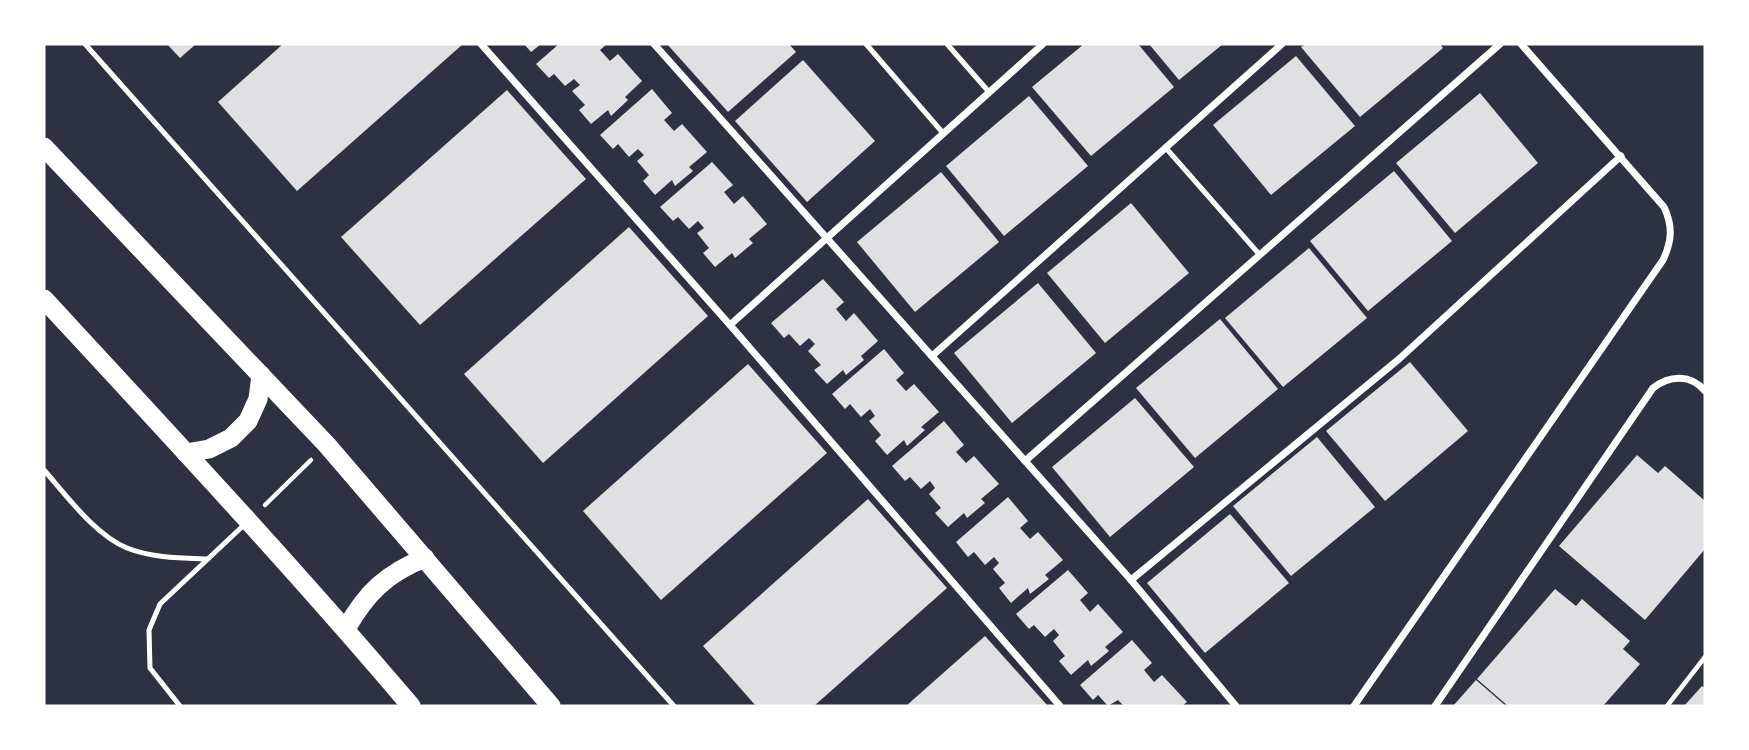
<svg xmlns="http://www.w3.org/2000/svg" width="1749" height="750" font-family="'Titillium Web',sans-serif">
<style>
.building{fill:#e0e0e3}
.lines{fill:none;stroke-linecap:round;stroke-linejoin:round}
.path{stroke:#fff;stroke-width:4.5}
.service{stroke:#fff;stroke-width:5}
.minor{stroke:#fff;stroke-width:7}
.trunk{stroke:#fff;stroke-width:19}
</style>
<rect width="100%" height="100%" fill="#2d3142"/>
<g class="building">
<path d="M167 44H196L180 58Z"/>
<path d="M283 44H463L297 191 218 102Z"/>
<path d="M524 44H541L531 52Z"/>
<path d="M559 44H607L600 50 610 61 618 54 642 81 625 97 628 100 611 116 608 110 591 124 579 110 585 105 572 91 580 85 574 79 565 86 554 74 549 78 536 64Z"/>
<path d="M667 44H789L796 52 728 112Z"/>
<path d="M1084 44H1138L1174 87 1091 156 1032 87Z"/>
<path d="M1149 44H1223L1179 80Z"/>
<path d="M1306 44H1440L1443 48 1360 117 1301 47Z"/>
<path d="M1296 56 1355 126 1271 195 1213 125Z"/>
<path d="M803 60 875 141 807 202 735 121Z"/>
<path d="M652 89 672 113 664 120 674 131 682 124 707 152 689 167 693 171 675 186 672 180 655 195 643 181 649 175 637 161 644 155 638 149 629 157 618 144 613 149 600 135Z"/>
<path d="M507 90 586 179 420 325 341 237Z"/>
<path d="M1480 93 1538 163 1455 233 1396 163Z"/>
<path d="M1029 96 1088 166 1004 236 946 166Z"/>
<path d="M712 162 733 185 724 192 734 204 743 196 767 224 749 239 753 243 735 258 732 253 715 267 703 253 709 248 697 233 704 228 698 221 689 229 678 217 673 221 660 207Z"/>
<path d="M1394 171 1452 241 1368 311 1310 241Z"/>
<path d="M941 172 999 242 915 312 857 242Z"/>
<path d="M1131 203 1189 273 1105 343 1047 273Z"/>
<path d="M629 227 708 316 543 463 464 374Z"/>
<path d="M1309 248 1367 318 1283 387 1225 318Z"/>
<path d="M823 279 844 302 836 309 846 321 854 313 878 341 861 356 864 360 846 375 843 370 827 384 814 370 821 365 808 351 815 344 809 338 800 346 789 334 784 338 771 323Z"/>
<path d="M1038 283 1096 353 1012 423 954 353Z"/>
<path d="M1220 319 1278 389 1195 458 1136 388Z"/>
<path d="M884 349 904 373 896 380 906 391 914 384 939 412 921 427 925 430 907 446 904 440 887 455 875 441 881 435 869 421 875 416 870 409 861 417 850 404 845 409 832 394Z"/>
<path d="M1410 362 1468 431 1385 501 1326 431Z"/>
<path d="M748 364 827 453 661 600 583 511Z"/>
<path d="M1135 398 1194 467 1110 537 1052 467Z"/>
<path d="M944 421 964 445 956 452 966 463 974 456 999 484 981 499 985 503 967 518 964 513 948 527 935 513 941 508 929 494 935 488 930 481 921 489 910 477 905 481 892 466Z"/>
<path d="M1317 437 1375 507 1291 576 1233 506Z"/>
<path d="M1637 455 1658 473 1665 466 1705 501V549L1645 620 1559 546Z"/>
<path d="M1008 497 1028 521 1020 528 1030 539 1038 532 1063 560 1045 575 1049 579 1030 594 1028 588 1011 603 999 588 1005 583 993 569 999 563 994 557 985 565 974 552 968 557 956 542Z"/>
<path d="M868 499 947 588 814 706H756L703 646Z"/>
<path d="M1230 514 1289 583 1205 653 1147 583Z"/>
<path d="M1068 570 1088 593 1080 600 1090 612 1098 604 1123 632 1105 647 1109 651 1091 666 1088 660 1071 675 1059 661 1065 656 1053 641 1059 635 1054 629 1045 637 1034 625 1029 629 1016 614Z"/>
<path d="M1555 589 1576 606 1582 599 1630 641 1623 649 1640 664 1603 706H1508L1477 679Z"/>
<path d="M985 636 1048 706H906Z"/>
<path d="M1132 640 1152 663 1144 670 1154 682 1162 675 1187 702 1182 706H1124L1118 700 1108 706 1098 695 1093 700 1080 685Z"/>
<path d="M1476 680 1506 706H1453Z"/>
<path d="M1702 686 1705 688V706H1684Z"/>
</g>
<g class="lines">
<g class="path">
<path d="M265 505 311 460"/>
<path d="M1667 706 1705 657"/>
</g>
<g class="service">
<path d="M85 44 674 706"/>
<path d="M866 44 943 133"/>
<path d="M947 44 989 92"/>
<path d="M1165 147 1259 254"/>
<path d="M44 470C66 495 95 535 127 548 152 558 181 558 208 559"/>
<path d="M180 706 150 668 149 630 160 604 245 524"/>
</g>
<g class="minor">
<path d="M481 44 730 325 1060 706"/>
<path d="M654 44 1131 580 1236 706"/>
<path d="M730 325 1043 44"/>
<path d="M932 356 1282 44"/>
<path d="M1025 461 1500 44"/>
<path d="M1131 580 1399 359 1621 156"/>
<path d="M1354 706 1663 260C1672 241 1673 226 1664 207L1521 44"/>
<path d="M1435 706 1653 388C1670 375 1691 374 1705 391"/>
</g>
<g class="trunk">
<path d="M44 147 327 445 551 706"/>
<path d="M44 299C168 433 293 567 411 706"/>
<path d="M186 453 209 449 231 438 248 421 258 399 261 375"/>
<path d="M346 629C366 593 387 573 425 558"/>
</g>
</g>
<rect width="1749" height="750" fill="none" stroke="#ffffff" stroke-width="91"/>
</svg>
